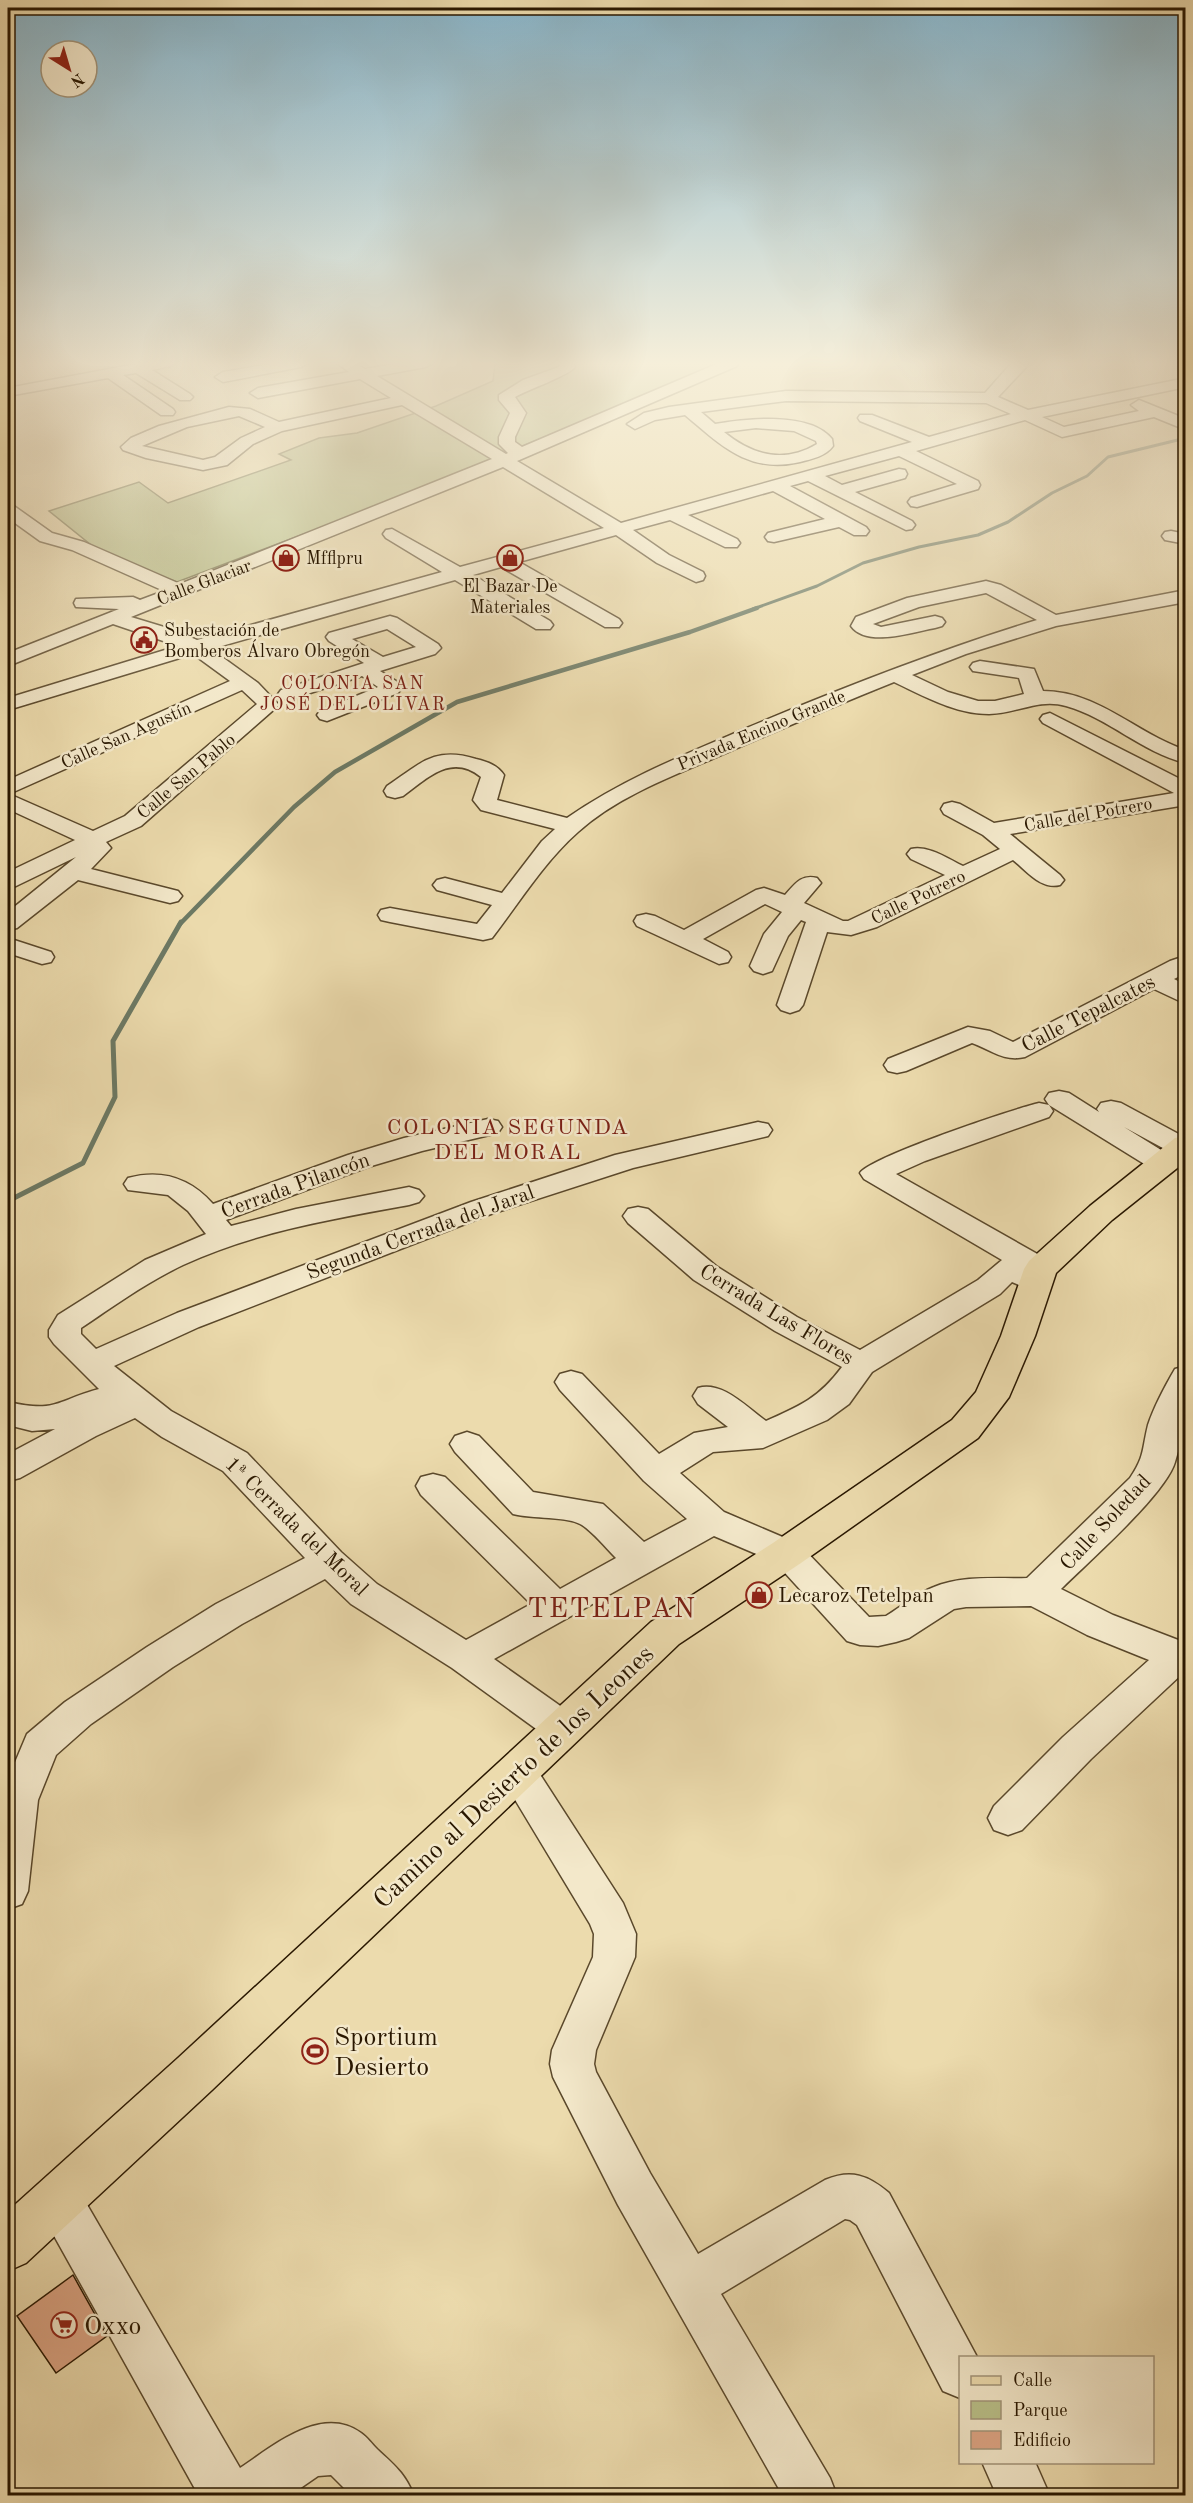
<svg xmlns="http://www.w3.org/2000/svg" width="1193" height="2503" font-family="'Old Standard TT',serif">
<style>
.green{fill:#b9c089;stroke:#716c44;stroke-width:1.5}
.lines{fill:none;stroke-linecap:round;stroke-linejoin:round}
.stream-far2{stroke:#6c7964;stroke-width:3}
.stream-far1{stroke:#6c7964;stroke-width:4.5}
.stream{stroke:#6c7964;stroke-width:5}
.building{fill:#dda585;stroke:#291700;stroke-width:1.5}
.minor-casing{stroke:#5a482b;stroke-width:3}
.major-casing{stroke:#291700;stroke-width:3}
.minor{fill:#f3e8ca;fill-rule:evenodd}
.major{fill:#ecdbad;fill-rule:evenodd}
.labels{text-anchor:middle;stroke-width:5;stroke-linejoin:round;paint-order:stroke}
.far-poi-label{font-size:18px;fill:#291700;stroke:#f3e8ca;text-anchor:start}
.far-street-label{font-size:18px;fill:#291700;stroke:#f3e8ca}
.far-neighbourhood-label{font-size:18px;letter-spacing:1.5px;fill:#7a1f14;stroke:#f3e8ca}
.street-label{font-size:21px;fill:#291700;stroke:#f3e8ca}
.poi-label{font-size:21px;fill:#291700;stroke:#f3e8ca;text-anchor:start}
.neighbourhood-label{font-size:22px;letter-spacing:1.5px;fill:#7a1f14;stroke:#f3e8ca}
.near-street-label{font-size:26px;fill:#291700;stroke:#f3e8ca}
.near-poi-label{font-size:26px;fill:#291700;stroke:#f3e8ca;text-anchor:start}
.near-quarter-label{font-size:28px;letter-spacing:1.5px;fill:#7a1f14;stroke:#f3e8ca}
</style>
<rect width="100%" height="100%" fill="#ecdbad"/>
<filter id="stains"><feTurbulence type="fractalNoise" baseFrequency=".00333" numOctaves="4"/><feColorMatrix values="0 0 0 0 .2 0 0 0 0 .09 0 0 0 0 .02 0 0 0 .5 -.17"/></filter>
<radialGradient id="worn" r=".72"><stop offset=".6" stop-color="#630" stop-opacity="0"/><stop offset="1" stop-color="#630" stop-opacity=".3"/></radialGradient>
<path class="green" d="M495 363H725L357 514 177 582 126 563 95 548 49 511 139 482 168 503 291 460 279 454 319 438 357 433 436 406 493 381Z"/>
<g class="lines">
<path class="stream-far2" d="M753 609 817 586 863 563 919 547 978 535 1008 522 1052 493 1087 476 1108 457 1186 438"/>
<path class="stream-far1" d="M180 924 294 807 335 772 457 702 690 632 757 608"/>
<path class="stream" d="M8 1201 83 1163 115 1097 113 1041 181 922"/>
</g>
<path class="building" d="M73 2275 107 2336 56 2373 17 2316Z"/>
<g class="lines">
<g class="minor-casing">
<g id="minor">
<path d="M141 363H172L170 366 152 370 190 394 193 397 190 400H180L136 373 123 375 173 409 175 412 173 415H161L108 378 8 396V388Z"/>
<path d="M276 363H308L301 367 223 382 215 377 223 372Z"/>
<path d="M337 363H354L365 369 401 363H433L426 367 377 376 506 454 508 453 499 444V437L510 413 499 400V395L523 380 559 367 560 363H574L575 367C568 376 529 389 515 397L526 413 515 437V442L522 447 719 363H739L737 366 517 461 621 523 912 442 860 421 858 418 860 415H872L929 437 1011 414 986 403 786 401 701 412 715 424C745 419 810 411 832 439L833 446C826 456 812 459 800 462 748 474 721 445 685 415L655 420 635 429 627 424 644 413 669 407 786 391 985 393 1009 366 1013 363H1030L998 397 1028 410 1186 378V387L1042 417 1064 427 1139 411 1131 405 1139 400 1186 419V430L1154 417 1062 437 1025 420 916 451 978 481 980 485 978 489 917 507 911 506 908 502 911 498 957 484 899 456 825 476 842 485 899 469 905 470 907 474 905 478 855 492 912 521 915 525 912 529 906 530 808 481 790 486 866 527 869 531 866 535H854L839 527 774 542 768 541 765 537 768 533 825 519 773 491 688 515 737 539 740 543 737 547H725L670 520 633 530 669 555 703 572 705 576 703 580 696 582 657 563 616 535 519 562 619 619 622 623 619 627H605L501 567 473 575 550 621 553 625 550 629H536L455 580 211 649 258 683 279 705 141 826 106 842 111 848 91 869 178 891 182 896 178 901 170 903 78 880 17 928 8 930V912L76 857 16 886 8 888V872L75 840 8 809V780L230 681 193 654 8 710V698L178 646 113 624 8 666V653L119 609 76 607 74 603 76 599 133 597 140 600 164 591 72 550 40 541 8 518V505L14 506 52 533 84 542 180 584 492 459 402 405 282 431 253 444 227 465 203 470 146 458 123 450 121 447 131 438 159 426 229 407 250 409 279 422 391 398 360 379 258 398 250 393 258 388 349 372ZM239 416 265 427 241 438 215 457 203 460 142 446 187 427ZM756 428 794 431 816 441 817 444C784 464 752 455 724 432ZM503 467 604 528 460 567 392 529 386 530 383 534 386 538 442 572 197 640 174 630 131 617ZM242 690 257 704 125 816 93 831 9 794Z"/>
<path d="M1171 531 1186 534V544L1165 540 1162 536 1165 532Z"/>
<path d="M986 581 1001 585 1056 615 1186 590V602L1056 626 966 654 912 675 948 692 978 701H995L1024 694 1019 678 973 671 970 667 973 663 980 661 1034 669 1043 691C1099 691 1136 734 1186 750V763C1141 752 1109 718 1066 706 1038 698 1016 714 989 714 955 714 924 696 894 682 834 706 776 731 717 757 670 777 617 797 578 832 544 862 519 903 492 938L483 940 390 922 381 920 378 915 381 910 390 908 477 924 492 905 437 890 433 885 437 880 445 878 502 893 542 841 555 829 481 810 473 800 481 777C451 753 428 778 403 796L395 798 387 796 384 791 387 786C420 764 434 746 476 759 488 762 497 765 504 775L497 800 567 818C622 780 681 756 742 730 839 689 936 651 1037 620L986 593 919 607 873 624 881 627 935 616 942 618 945 622 942 626 935 628C913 632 867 648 851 626L856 617 907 598Z"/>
<path d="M390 616 397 618 438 644 441 648 435 654 380 671 396 681 401 689 398 693 327 721 320 719 317 715 320 711 378 687 362 676 295 698 288 700 281 698 278 694 281 690 364 663 329 641 326 637 329 633ZM387 629 416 647 383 657 352 639Z"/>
<path d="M1050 713 1186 782V805L1010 834 1060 875 1064 880 1060 885C1041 890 1027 871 1013 860L877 927 851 935 827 932 803 1005 799 1010 790 1013 781 1010 777 1005 806 922 801 920 788 936 772 971 763 974 754 971 750 966 764 934 782 912 765 904 703 939 728 952 731 957 728 962 719 964 637 926 634 921 637 916 646 914 655 916 684 930 756 890 764 888 785 895C795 884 801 874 817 878L821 883 804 903 843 921H848L945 875 911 859 907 854 911 849C929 845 948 859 963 866L1000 849 983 835 944 814 941 809 944 804 952 802 960 804 994 823 1174 793 1043 723 1040 719 1043 715Z"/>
<path d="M8 938 51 952 54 957 51 962 42 964 8 953Z"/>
<path d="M1179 958 1186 960V973L1174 979 1186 985V1004L1154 989 1025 1057C1004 1062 991 1050 972 1043L906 1071 897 1073 888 1071 884 1065 888 1059 968 1027 990 1031 1013 1042 1170 961Z"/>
<path d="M1059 1091 1069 1093 1099 1112 1097 1109 1101 1103 1111 1101 1121 1103 1186 1138V1155L1172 1153 1124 1127 1174 1158 1178 1164 1174 1170 1164 1173 1154 1170 1049 1105 1045 1099 1049 1093Z"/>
<path d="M1039 1103 1049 1105 1053 1111 1049 1117 925 1161 896 1174 1048 1260 1052 1267 1045 1275 1050 1282 1046 1289 1035 1292 1012 1282 1000 1294 872 1372 849 1404 827 1420 763 1448 713 1452 680 1473 724 1512 799 1544 869 1617 886 1616C902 1606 918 1593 934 1587 963 1575 997 1579 1027 1578L1130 1478C1145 1456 1142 1449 1148 1425 1154 1407 1165 1386 1175 1369L1186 1366C1186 1398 1185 1431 1175 1462 1165 1495 1089 1561 1061 1589L1113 1615 1186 1643V1673H1183L1091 1759 1022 1830 1008 1835 994 1830 988 1818 994 1806 1063 1737 1149 1660 1087 1635 1031 1606 966 1607 954 1609 909 1638 896 1642 878 1646 860 1645 847 1641 775 1562 714 1536 494 1659 576 1717 582 1728 576 1739 563 1744 550 1739 452 1668 351 1604 325 1579 242 1624 173 1667 91 1724 56 1755 38 1800 28 1891 22 1904 8 1909V1779L27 1734 65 1702 147 1647 216 1604 305 1558 223 1471 162 1437 135 1418 96 1436 20 1478 8 1481V1454L55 1429 32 1431 8 1425V1402C57 1413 55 1401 99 1389L54 1344 49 1337V1330L58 1315 145 1260 206 1234 188 1211 168 1195 128 1190 124 1184 128 1178C162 1169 190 1178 213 1204L348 1155 404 1138 488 1119 498 1121 502 1127 498 1133 422 1151 368 1167 226 1220 231 1226 296 1209 409 1187 419 1190 424 1196 419 1202 409 1205C332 1219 254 1232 183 1265 147 1282 114 1306 81 1328V1334L96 1349 177 1313 471 1202 615 1155 758 1122 768 1124 772 1130 768 1136 633 1168 491 1214 199 1327 114 1366 171 1411 247 1453 341 1552 377 1584 466 1640 531 1604 421 1495 416 1486 421 1477 433 1474 445 1477 560 1589 616 1558C606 1548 594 1533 582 1525 568 1516 531 1519 513 1514L455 1452 450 1444 455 1436 467 1432 479 1436 533 1492 603 1504 644 1542 687 1519 644 1481 560 1390 555 1382 560 1374 571 1371 582 1374 659 1454 694 1433 728 1427 698 1404 693 1396 698 1388C723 1381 746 1407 766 1421 800 1406 819 1398 842 1367L775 1331 694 1280 628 1223 623 1216 628 1209 638 1207 648 1209 716 1266 797 1317 860 1350 978 1280 1002 1260 864 1179 860 1173C871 1157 1013 1109 1039 1103Z"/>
<path d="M518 1757 532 1762 623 1903 636 1934 635 1957 596 2050 594 2064 596 2072 650 2173 698 2254 825 2180C851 2169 868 2175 889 2193L977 2357 960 2358V2398L943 2391 857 2225 850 2220 845 2219 721 2294 830 2478 837 2496H783L618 2205 553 2077 550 2064 552 2050 593 1957 594 1934 590 1924 499 1773 504 1762Z"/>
<path d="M59 2177 75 2184 240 2468C272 2447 321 2404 361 2433 367 2437 372 2444 377 2449 394 2465 405 2473 414 2496H352L331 2475 318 2476 289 2496H199L43 2216 36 2200 43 2184Z"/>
<path d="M982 2462H1035L1050 2496H997Z"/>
</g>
</g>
<g class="major-casing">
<path id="major" d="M1186 1136V1161L1112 1220 1056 1273 1035 1336 1009 1397 978 1438 801 1563 679 1644 212 2090 26 2263 8 2271V2211L178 2058 651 1622 773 1543 952 1420 976 1392 1001 1336 1024 1269 1029 1261 1090 1206 1175 1138Z"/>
</g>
<use href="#minor" class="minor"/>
<use href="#major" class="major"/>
</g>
<linearGradient id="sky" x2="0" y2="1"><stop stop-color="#88b7ce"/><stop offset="0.51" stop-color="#f6efda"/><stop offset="1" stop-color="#f6efda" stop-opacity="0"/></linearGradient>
<rect width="1193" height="713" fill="url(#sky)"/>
<defs>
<g id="shop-ring" transform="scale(1.35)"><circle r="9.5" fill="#f3e8ca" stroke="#8f2418" stroke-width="1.5"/><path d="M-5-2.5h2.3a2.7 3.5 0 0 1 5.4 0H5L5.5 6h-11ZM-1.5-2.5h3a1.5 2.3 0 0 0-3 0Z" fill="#8f2418"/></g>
<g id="civic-ring" transform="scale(1.35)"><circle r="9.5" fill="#f3e8ca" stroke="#8f2418" stroke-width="1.5"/><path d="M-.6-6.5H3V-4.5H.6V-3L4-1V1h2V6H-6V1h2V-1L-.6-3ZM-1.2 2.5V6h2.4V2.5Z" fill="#8f2418"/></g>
<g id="stadium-ring" transform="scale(1.35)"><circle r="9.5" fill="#f3e8ca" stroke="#8f2418" stroke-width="1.5"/><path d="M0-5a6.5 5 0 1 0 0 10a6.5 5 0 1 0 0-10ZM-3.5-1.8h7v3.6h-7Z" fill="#8f2418"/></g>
<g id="supermarket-ring" transform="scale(1.35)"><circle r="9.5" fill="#f3e8ca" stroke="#8f2418" stroke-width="1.5"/><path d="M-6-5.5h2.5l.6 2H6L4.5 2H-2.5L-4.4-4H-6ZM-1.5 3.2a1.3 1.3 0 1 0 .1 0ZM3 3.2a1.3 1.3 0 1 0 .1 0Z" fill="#8f2418"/></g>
</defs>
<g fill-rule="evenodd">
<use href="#shop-ring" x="286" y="558"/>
<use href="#shop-ring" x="510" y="558"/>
<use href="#civic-ring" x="144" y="640"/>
<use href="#shop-ring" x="759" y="1595"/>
<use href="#stadium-ring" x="315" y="2051"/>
<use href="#supermarket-ring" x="64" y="2325"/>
</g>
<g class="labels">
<g class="far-poi-label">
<text x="306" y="564">Mfflpru</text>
<text x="510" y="592" text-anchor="middle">El Bazar De<tspan x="510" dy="21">Materiales</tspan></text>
<text x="164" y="636">Subestación de<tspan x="164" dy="21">Bomberos Álvaro Obregón</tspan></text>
</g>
<g class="far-street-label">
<text transform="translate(204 582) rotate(-21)" y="6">Calle Glaciar</text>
<text transform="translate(761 730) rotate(-23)" y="6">Privada Encino Grande</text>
<text transform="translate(126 735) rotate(-24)" y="6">Calle San Agustín</text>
<text transform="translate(186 776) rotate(-40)" y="6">Calle San Pablo</text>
<text transform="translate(1088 814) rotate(-10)" y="6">Calle del Potrero</text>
<text transform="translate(918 897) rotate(-26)" y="6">Calle Potrero</text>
</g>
<g class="far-neighbourhood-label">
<text x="353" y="689">COLONIA SAN<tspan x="353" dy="21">JOSÉ DEL OLIVAR</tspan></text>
</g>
<g class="street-label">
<text transform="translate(1088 1013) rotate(-27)" y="7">Calle Tepalcates</text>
<text transform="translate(295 1185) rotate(-20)" y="7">Cerrada Pilancón</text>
<text transform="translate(420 1232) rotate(-20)" y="7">Segunda Cerrada del Jaral</text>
<text transform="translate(777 1314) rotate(31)" y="7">Cerrada Las Flores</text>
<text transform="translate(1105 1522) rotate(-47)" y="7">Calle Soledad</text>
<text transform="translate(297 1526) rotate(44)" y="7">1ª Cerrada del Moral</text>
</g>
<g class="poi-label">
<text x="778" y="1602">Lecaroz Tetelpan</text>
</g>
<g class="neighbourhood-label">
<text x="508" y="1134">COLONIA SEGUNDA<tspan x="508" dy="25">DEL MORAL</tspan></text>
</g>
<g class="near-street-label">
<text transform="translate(513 1776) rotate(-43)" y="9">Camino al Desierto de los Leones</text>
</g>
<g class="near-poi-label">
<text x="334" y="2045">Sportium<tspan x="334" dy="30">Desierto</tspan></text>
<text x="84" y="2334">Oxxo</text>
</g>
<g class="near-quarter-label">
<text x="612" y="1617">TETELPAN</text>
</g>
</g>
<rect width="1193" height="2503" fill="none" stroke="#ecdbad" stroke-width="30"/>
<rect x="9" y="9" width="1175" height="2485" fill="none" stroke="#291700" stroke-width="3"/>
<rect x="15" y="15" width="1163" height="2473" fill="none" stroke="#291700" stroke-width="1.5"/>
<rect x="959" y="2356" width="195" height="108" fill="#f3e8ca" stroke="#a29479" stroke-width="1.5"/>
<rect x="971" y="2376" width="30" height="9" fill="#ecdbad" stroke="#a29479" stroke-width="1.5"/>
<text x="1013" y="2386" font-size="18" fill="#291700">Calle</text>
<rect x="971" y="2401" width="30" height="18" fill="#b9c089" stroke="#a29479" stroke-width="1.5"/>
<text x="1013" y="2416" font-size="18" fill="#291700">Parque</text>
<rect x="971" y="2431" width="30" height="18" fill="#dda585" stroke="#a29479" stroke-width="1.5"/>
<text x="1013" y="2446" font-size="18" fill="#291700">Edificio</text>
<g transform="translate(69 69) rotate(143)"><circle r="28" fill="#f3e8ca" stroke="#a29479" stroke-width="1.5"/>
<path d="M0-4.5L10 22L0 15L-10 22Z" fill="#8f2418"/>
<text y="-9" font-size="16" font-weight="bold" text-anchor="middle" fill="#291700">N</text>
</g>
<rect width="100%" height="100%" filter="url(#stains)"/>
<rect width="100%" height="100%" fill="url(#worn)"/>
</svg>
